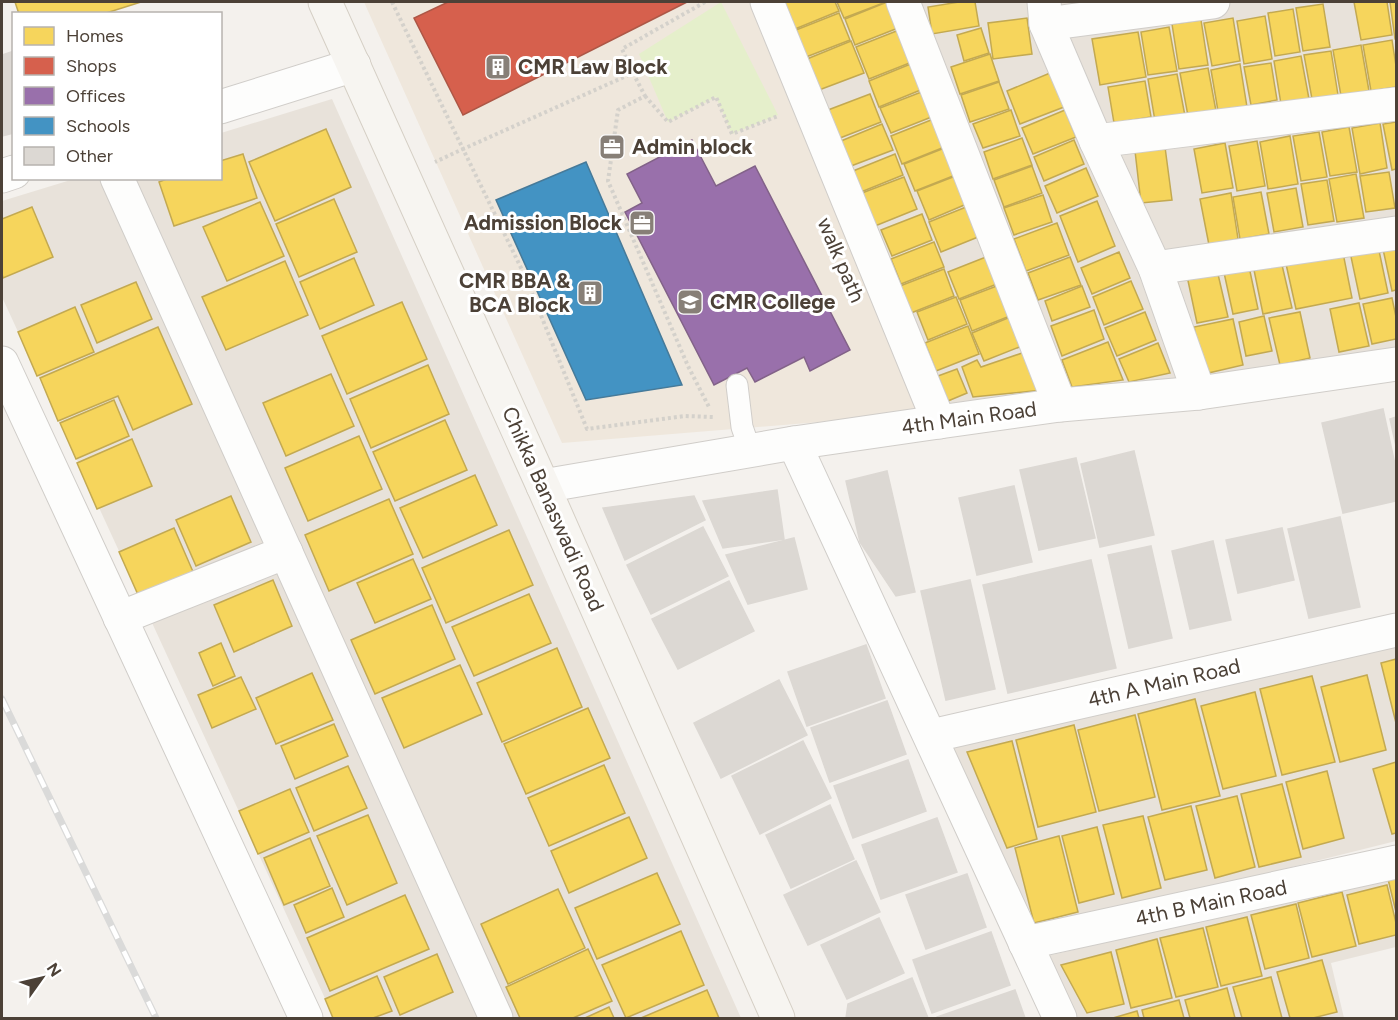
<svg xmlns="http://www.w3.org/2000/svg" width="1398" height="1020" font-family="Figtree,sans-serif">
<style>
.residential{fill:#e8e2da}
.education{fill:#efe7dc}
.green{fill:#e5efcb}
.homes{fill:#f6d55c;stroke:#c3a951;stroke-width:1.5}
.shops{fill:#d6604d;stroke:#ad5746;stroke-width:1.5}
.offices{fill:#9970ab;stroke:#826288;stroke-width:1.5}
.schools{fill:#4393c3;stroke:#467a99;stroke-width:1.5}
.building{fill:#dcd8d3;stroke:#dcd8d3;stroke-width:1.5}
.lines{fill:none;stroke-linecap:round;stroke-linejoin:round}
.service-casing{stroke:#d0cdc9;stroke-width:23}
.minor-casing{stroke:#d0cdc9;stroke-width:35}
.secondary-casing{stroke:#d5cfc5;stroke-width:35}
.path{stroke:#d4d1cb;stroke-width:4;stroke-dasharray:3 3;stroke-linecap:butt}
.service{stroke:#fdfdfc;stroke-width:21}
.minor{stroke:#fdfdfc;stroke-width:33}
.secondary{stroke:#f7f5f1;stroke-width:33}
.rail-casing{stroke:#dadad9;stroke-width:7}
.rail{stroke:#fff;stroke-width:4.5;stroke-dasharray:14;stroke-linecap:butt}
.labels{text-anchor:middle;stroke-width:6;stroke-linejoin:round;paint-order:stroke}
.poi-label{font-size:21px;font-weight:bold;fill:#4c4137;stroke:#fff;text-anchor:start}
.street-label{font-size:21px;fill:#4c4137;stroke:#fff}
</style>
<rect width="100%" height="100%" fill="#f4f1ed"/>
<g class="residential">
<path d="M752 2H1396V350L929 413Z"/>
<path d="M332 99 741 1018H334L2 297V201L74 179 220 178 221 133Z"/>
<path d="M1396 644V841L1033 932 948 743Z"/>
<path d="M1396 873V947L1331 963 1344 1018H1078L1048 956Z"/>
</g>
<path class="education" d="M364 2H752L929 413 562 443Z"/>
<path class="green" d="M721 2 778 115 732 134 716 97 668 122 639 54Z"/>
<g class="homes">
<path d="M15 2H141L103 14H19Z"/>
<path d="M784 2H835L839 11 795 29Z"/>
<path d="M837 2H886L844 18Z"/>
<path d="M887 2 898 28 855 45 845 19Z"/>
<path d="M959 2H975L979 26 932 34 928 7Z"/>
<path d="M1354 2H1387L1392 35 1361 40Z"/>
<path d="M1390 2H1396V39H1395Z"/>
<path d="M1323 4 1330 47 1303 51 1296 8Z"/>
<path d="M1293 9 1300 52 1275 56 1268 13Z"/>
<path d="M839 13 850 40 806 57 796 30Z"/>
<path d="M1265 16 1272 59 1244 64 1237 21Z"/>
<path d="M1027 18 1032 54 993 59 988 23Z"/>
<path d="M1233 18 1240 61 1212 66 1204 23Z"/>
<path d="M1201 20 1208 65 1179 69 1172 24Z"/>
<path d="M1169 27 1177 71 1148 75 1141 32Z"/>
<path d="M981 28 989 53 964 61 957 35Z"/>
<path d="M899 30 912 62 869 79 856 47Z"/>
<path d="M1138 32 1146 77 1100 85 1092 39Z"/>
<path d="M1392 40 1396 66V87L1371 91 1363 45Z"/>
<path d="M851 41 864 73 819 90 807 59Z"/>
<path d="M1361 45 1369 91 1341 96 1333 50Z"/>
<path d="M1331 51 1338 95 1312 99 1304 55Z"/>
<path d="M990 54 999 81 960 94 951 67Z"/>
<path d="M1301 56 1309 99 1281 104 1274 61Z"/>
<path d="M913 63 923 89 879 107 869 81Z"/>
<path d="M1271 63 1277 100 1251 105 1244 67Z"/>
<path d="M1240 64 1247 107 1218 111 1211 70Z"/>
<path d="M1208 68 1216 111 1188 116 1180 73Z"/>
<path d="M1050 73 1064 107 1020 124 1007 91Z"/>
<path d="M1177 74 1185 116 1155 121 1148 79Z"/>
<path d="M1145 81 1151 117 1114 123 1108 87Z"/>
<path d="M999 82 1009 109 970 122 961 95Z"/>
<path d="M924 91 934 116 891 133 880 108Z"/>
<path d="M870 94 881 122 840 138 828 110Z"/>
<path d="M1011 110 1020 136 983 148 973 124Z"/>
<path d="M1065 110 1076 137 1033 154 1022 128Z"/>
<path d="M936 118 947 146 902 164 891 136Z"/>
<path d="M1396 122V169L1392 170 1383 124Z"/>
<path d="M1380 123 1387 168 1360 174 1352 128Z"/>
<path d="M882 124 893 150 851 166 841 141Z"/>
<path d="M1349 127 1357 172 1330 176 1322 132Z"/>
<path d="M326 129 351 187 275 221 249 162Z"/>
<path d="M1319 132 1327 177 1301 181 1293 136Z"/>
<path d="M1290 136 1298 184 1268 189 1260 142Z"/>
<path d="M1022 138 1032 165 993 179 984 152Z"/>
<path d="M1074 140 1084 164 1044 181 1034 157Z"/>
<path d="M1257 141 1265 186 1237 191 1229 146Z"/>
<path d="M1225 143 1233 188 1202 193 1194 149Z"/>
<path d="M947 147 958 174 915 191 904 164Z"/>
<path d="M1165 147 1172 200 1141 203 1135 151Z"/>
<path d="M243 154 257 198 174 226 159 182 169 178H220V161Z"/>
<path d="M895 154 903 175 861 192 853 171Z"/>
<path d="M1032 166 1042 193 1004 207 994 180Z"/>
<path d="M1086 168 1098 196 1057 213 1045 186Z"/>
<path d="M1389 172 1395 208 1366 212 1360 176Z"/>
<path d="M1356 174 1364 218 1337 222 1329 179Z"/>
<path d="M958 175 969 203 929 220 917 191Z"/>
<path d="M904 177 917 209 875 226 862 193Z"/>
<path d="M1327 180 1334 221 1308 225 1301 184Z"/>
<path d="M1296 188 1303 227 1274 232 1267 193Z"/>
<path d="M1261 192 1269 234 1240 239 1233 197Z"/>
<path d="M1231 193 1238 239 1209 245 1200 199Z"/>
<path d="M1043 195 1052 222 1014 235 1004 208Z"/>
<path d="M334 199 357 252 299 277 276 224Z"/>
<path d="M1097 201 1115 246 1078 262 1060 216Z"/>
<path d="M260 202 284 256 227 281 203 227Z"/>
<path d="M971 205 983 235 941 252 929 222Z"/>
<path d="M32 207 53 257 3 278 2 274V219Z"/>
<path d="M922 214 932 240 892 256 881 230Z"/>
<path d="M1057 223 1069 255 1026 271 1014 239Z"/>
<path d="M934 242 944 267 901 284 891 259Z"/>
<path d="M1378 246 1388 293 1360 299 1350 252Z"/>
<path d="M1396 246V290L1392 291 1383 249Z"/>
<path d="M1119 252 1130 278 1092 294 1081 268Z"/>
<path d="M1343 253 1352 298 1296 309 1286 264Z"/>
<path d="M991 255 1002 282 959 299 948 272Z"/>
<path d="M1070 257 1081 285 1038 300 1028 273Z"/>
<path d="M354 258 374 305 320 329 300 282Z"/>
<path d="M285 261 308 315 226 350 202 297Z"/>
<path d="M1248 262 1258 309 1233 314 1223 268Z"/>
<path d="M1282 265 1292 308 1263 314 1254 270Z"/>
<path d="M944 269 954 296 911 313 900 286Z"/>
<path d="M1217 270 1228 317 1197 323 1187 276Z"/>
<path d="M1131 281 1143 309 1104 325 1093 297Z"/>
<path d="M136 282 152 319 97 343 81 305Z"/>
<path d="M1002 284 1015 314 972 331 960 300Z"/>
<path d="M1082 286 1090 307 1052 321 1045 301Z"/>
<path d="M956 297 967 324 928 340 917 312Z"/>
<path d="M1392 298 1396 317V339L1372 344 1363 304Z"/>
<path d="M402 302 427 359 347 394 322 336Z"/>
<path d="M1359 303 1369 346 1339 352 1330 309Z"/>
<path d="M75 307 94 352 37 376 18 332Z"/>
<path d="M1094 310 1104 339 1062 356 1051 326Z"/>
<path d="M1145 312 1156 340 1117 356 1105 328Z"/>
<path d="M1300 312 1310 358 1280 365 1269 318Z"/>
<path d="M1015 315 1027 344 984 361 972 333Z"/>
<path d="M1264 316 1272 351 1246 356 1239 322Z"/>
<path d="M1233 319 1243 365 1204 374 1194 327Z"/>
<path d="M968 326 979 354 936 371 925 343Z"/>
<path d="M158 327 192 404 133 430 118 396 58 421 40 378Z"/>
<path d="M1108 342 1123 380 1072 387 1062 360Z"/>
<path d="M1158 343 1170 373 1129 382 1119 359Z"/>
<path d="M1028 351 1043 390 973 397 962 367 977 360 981 367Z"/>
<path d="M428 365 449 414 371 448 350 399Z"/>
<path d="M957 369 967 393 948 401 938 376Z"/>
<path d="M331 374 354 426 286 456 263 403Z"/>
<path d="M114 400 129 436 76 459 60 423Z"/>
<path d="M445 420 467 470 395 501 373 452Z"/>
<path d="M359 436 382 489 308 521 285 468Z"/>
<path d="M132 439 152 486 97 509 77 463Z"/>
<path d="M475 475 497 525 423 558 400 508Z"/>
<path d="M231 496 251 542 196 566 176 520Z"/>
<path d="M389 499 413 554 329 591 305 535Z"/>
<path d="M174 528 194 574 139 597 119 552Z"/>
<path d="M509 530 533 585 446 623 422 568Z"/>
<path d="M413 559 431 599 375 623 357 583Z"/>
<path d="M273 580 292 626 234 652 214 605Z"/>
<path d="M529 594 551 643 474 676 452 627Z"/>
<path d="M432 605 455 659 375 694 351 640Z"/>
<path d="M221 643 235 676 213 686 199 653Z"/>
<path d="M557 648 582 707 502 742 477 683Z"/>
<path d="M1396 659V723L1381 663Z"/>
<path d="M460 665 482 714 404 748 382 698Z"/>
<path d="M312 673 333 720 276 744 256 698Z"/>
<path d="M1367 675 1386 750 1340 762 1321 687Z"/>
<path d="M1312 676 1335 762 1282 775 1260 689Z"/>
<path d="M241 677 256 709 212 728 198 695Z"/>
<path d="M1255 692 1276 776 1223 789 1201 706Z"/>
<path d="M1195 699 1220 796 1162 810 1138 714Z"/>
<path d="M588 708 610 758 526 794 504 744Z"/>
<path d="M1135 715 1155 797 1099 811 1078 730Z"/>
<path d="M334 724 348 756 295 779 281 746Z"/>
<path d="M1074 725 1096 812 1038 827 1016 740Z"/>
<path d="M1012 741 1037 839 1007 848 967 752Z"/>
<path d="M1396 762V833L1392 834 1373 769Z"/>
<path d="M604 765 625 813 549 846 528 798Z"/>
<path d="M348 766 367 808 314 831 296 788Z"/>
<path d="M1327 771 1344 838 1303 849 1286 782Z"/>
<path d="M1282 784 1301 857 1259 867 1241 794Z"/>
<path d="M290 789 309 832 258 854 239 811Z"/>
<path d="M1237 796 1255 867 1215 878 1196 806Z"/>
<path d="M1191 806 1207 870 1165 880 1148 817Z"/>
<path d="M368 815 397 883 347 905 317 836Z"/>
<path d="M1143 816 1161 888 1122 898 1103 825Z"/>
<path d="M629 817 647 858 569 893 551 851Z"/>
<path d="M1097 827 1114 894 1079 903 1062 836Z"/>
<path d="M1059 836 1078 912 1034 923 1015 848Z"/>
<path d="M310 838 330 886 284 905 264 858Z"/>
<path d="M657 873 680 924 597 959 575 908Z"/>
<path d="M1396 877V912L1388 879Z"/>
<path d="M1387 885 1396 923V935L1359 944 1347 895Z"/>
<path d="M332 888 344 917 306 933 294 905Z"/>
<path d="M558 889 585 948 508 984 481 924Z"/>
<path d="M1342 892 1356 946 1312 957 1298 903Z"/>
<path d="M405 895 429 949 330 991 307 938Z"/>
<path d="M1296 904 1309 958 1265 969 1251 915Z"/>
<path d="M1247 917 1262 976 1221 986 1206 927Z"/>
<path d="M1203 928 1218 987 1176 997 1160 938Z"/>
<path d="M681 931 704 985 626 1018 602 965Z"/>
<path d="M1157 939 1172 998 1131 1008 1116 950Z"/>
<path d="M588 949 612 1001 573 1018H520L506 987Z"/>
<path d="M1111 952 1124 1004 1087 1013 1061 965Z"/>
<path d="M437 954 453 992 400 1015 384 977Z"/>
<path d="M1322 960 1337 1012 1313 1018H1290L1277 972Z"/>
<path d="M377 976 392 1011 373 1018H333L325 999Z"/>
<path d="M1271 977 1282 1018H1242L1233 987Z"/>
<path d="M1227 988 1235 1018H1190L1185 1000Z"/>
<path d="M707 990 719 1018H641Z"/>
<path d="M1179 1000 1184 1018H1144L1142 1010Z"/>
<path d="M609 1007 614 1018H585Z"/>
<path d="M1137 1011 1139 1018H1113Z"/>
</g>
<path class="shops" d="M448 2H687L463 115 414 18Z"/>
<path class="offices" d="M692 140 716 186 755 166 850 350 810 371 804 357 755 382 747 368 714 385 625 212 642 203 627 174Z"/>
<path class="schools" d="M586 162 682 385 586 400 496 200Z"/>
<g class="building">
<path d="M14 51V133L2 136V55Z"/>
<path d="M1383 409 1396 469V501L1343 513 1322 423Z"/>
<path d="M1396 417V446L1390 419Z"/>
<path d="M1134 451 1154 535 1100 547 1081 464Z"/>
<path d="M1076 458 1095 538 1039 550 1020 470Z"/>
<path d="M887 471 915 592 896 596 860 542 846 481Z"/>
<path d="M1014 486 1032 562 977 575 959 498Z"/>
<path d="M777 490 784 539 723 548 703 501Z"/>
<path d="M694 496 705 520 625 560 603 508Z"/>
<path d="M1340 517 1360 607 1309 618 1288 529Z"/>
<path d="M703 527 728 576 651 614 627 565Z"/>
<path d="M1282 528 1294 580 1238 593 1226 540Z"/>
<path d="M794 538 807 589 748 604 726 555Z"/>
<path d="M1213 541 1231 620 1190 629 1172 551Z"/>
<path d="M1151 546 1172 638 1129 648 1108 555Z"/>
<path d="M1091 560 1116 668 1008 693 983 585Z"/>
<path d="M970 580 995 689 946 700 921 591Z"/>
<path d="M729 581 754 631 678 669 652 619Z"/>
<path d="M866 645 885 698 807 726 788 672Z"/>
<path d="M779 680 807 735 721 778 694 723Z"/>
<path d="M887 701 906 754 830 782 811 728Z"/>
<path d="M803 741 831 798 760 834 732 776Z"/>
<path d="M908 760 926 811 853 838 834 786Z"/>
<path d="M830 805 854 859 791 888 766 835Z"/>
<path d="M937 818 957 872 881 899 862 845Z"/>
<path d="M856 861 880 912 808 945 784 895Z"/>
<path d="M967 874 986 927 926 949 906 895Z"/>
<path d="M879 918 904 973 847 999 821 945Z"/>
<path d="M991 932 1010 985 932 1013 913 960Z"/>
<path d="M912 978 928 1018H846L848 1004Z"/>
<path d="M1015 990 1025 1018H937V1017Z"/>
</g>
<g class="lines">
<g class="service-casing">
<path id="service" d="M737 385 742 427 750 450"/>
</g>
<g class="minor-casing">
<g id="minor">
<path d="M767 2 939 422"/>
<path d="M903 2 1060 405"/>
<path d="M1044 2 1046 24 1096 141 1155 268 1199 393"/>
<path d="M1046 24 1213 2"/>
<path d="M220 107 354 65"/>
<path d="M1096 141 1396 104"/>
<path d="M2 176 14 172"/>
<path d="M117 178 496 1018"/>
<path d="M1155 268 1396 233"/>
<path d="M2 363 306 1018"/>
<path d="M794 443 1060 1018"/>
<path d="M543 486 794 443 939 422 1060 405 1199 393 1396 364"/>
<path d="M120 618 286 552"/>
<path d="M931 736 1396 630"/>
<path d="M1025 943 1396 862"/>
</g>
</g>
<g class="secondary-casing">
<path id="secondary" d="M325 2 543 486 778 1018"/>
</g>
<g class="path">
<path d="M392 2 463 149 435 162"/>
<path d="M705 2 622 49 633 73 463 149 525 276 587 429 685 416 713 417"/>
<path d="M633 73 645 96 618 110 608 181 688 366 710 409"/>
<path d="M645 96 668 122 716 97 732 134 778 116"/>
</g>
<use href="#service" class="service"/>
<use href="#minor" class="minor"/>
<use href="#secondary" class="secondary"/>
<g class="rail-casing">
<path id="rail" d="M2 699 156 1018"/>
</g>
<use href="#rail" class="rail"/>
</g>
<defs>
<g id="building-square" transform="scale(1.35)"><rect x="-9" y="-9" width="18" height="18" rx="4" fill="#877f77" stroke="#fff"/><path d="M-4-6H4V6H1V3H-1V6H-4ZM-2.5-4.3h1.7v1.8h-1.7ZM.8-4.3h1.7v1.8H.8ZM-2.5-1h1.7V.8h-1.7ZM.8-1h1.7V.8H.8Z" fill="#fff"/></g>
<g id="office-square" transform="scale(1.35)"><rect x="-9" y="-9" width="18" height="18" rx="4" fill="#877f77" stroke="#fff"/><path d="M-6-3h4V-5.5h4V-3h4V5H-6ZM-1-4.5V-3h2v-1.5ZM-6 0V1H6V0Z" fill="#fff"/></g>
<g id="university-square" transform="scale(1.35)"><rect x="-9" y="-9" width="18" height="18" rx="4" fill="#877f77" stroke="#fff"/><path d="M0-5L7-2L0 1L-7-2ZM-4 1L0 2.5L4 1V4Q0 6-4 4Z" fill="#fff"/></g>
</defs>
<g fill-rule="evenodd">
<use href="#building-square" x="498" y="67"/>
<use href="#office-square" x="612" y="147"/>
<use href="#office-square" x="642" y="223"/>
<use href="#building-square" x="590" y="293"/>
<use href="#university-square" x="690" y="302"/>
</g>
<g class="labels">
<g class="poi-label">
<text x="518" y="74">CMR Law Block</text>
<text x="632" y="154">Admin block</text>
<text x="622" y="230" text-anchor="end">Admission Block</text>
<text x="570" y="288" text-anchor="end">CMR BBA &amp;<tspan x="570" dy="24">BCA Block</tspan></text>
<text x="710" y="309">CMR College</text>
</g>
<g class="street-label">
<text transform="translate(841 260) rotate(67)" y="7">walk path</text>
<text transform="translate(969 418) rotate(-8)" y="7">4th Main Road</text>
<text transform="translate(553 509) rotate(66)" y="7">Chikka Banaswadi Road</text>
<text transform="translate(1164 683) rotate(-13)" y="7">4th A Main Road</text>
<text transform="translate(1211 903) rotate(-12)" y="7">4th B Main Road</text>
</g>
</g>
<rect width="1398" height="1020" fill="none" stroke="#4c4137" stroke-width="6"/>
<rect x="12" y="12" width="210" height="168" fill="#ffffff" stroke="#b7b3af" stroke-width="1.5"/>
<rect x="24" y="27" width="30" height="18" fill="#f6d55c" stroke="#b7b3af" stroke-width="1.5"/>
<text x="66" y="42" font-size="18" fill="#4c4137">Homes</text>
<rect x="24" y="57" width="30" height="18" fill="#d6604d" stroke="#b7b3af" stroke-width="1.5"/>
<text x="66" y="72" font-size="18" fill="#4c4137">Shops</text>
<rect x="24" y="87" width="30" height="18" fill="#9970ab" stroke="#b7b3af" stroke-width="1.5"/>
<text x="66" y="102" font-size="18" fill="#4c4137">Offices</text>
<rect x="24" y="117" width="30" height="18" fill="#4393c3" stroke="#b7b3af" stroke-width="1.5"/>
<text x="66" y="132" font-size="18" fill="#4c4137">Schools</text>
<rect x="24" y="147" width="30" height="18" fill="#dcd8d3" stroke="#b7b3af" stroke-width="1.5"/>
<text x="66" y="162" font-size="18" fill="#4c4137">Other</text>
<g transform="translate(42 978) rotate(56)" stroke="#ffffff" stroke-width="4.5" paint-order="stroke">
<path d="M0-4.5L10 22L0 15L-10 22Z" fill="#4c4137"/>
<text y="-9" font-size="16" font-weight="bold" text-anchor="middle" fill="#4c4137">N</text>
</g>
</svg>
